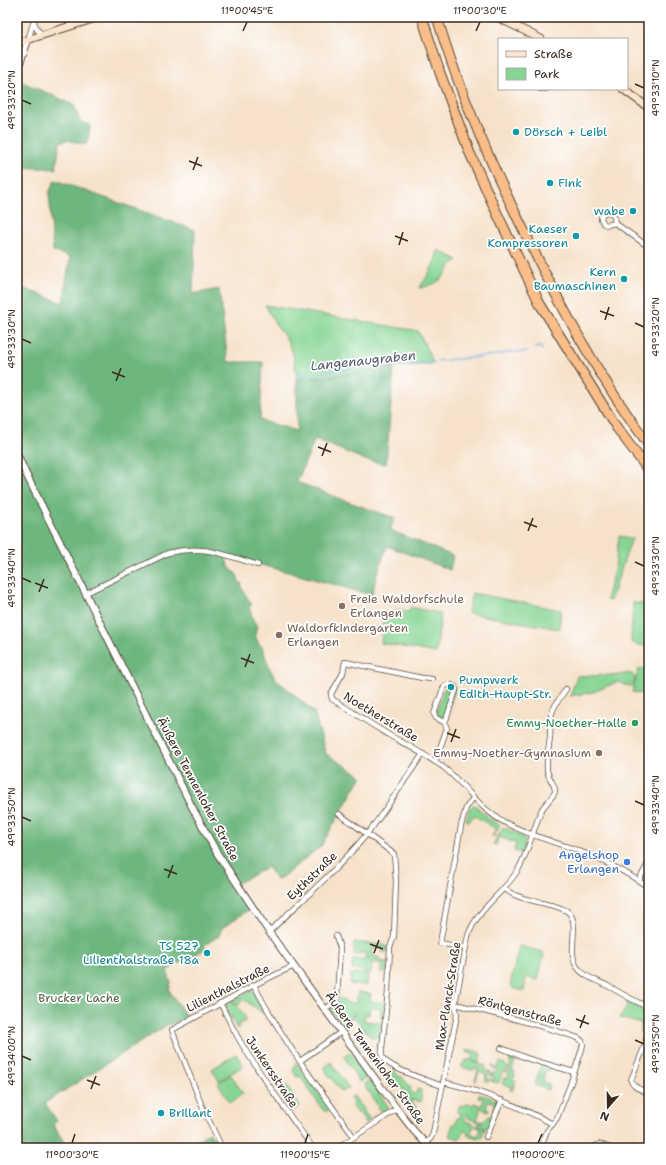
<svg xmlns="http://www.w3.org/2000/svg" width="666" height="1165" font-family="'Shantell Sans',sans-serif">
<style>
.green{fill:#87d594;stroke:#618059}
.forest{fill:#6db67e;stroke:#54704e}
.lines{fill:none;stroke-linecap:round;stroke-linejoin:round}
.stream{stroke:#75a3dd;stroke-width:1.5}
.minor-casing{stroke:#574638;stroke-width:6}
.tertiary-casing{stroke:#574638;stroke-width:8}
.secondary-casing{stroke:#574638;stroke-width:9}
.motorway-casing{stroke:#574638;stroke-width:11}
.minor{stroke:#fff;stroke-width:4.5}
.tertiary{stroke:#fff;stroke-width:6}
.secondary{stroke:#fce5cf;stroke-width:7}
.motorway{stroke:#f8bd88;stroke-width:9}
.ticks{fill:none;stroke:#3b2a1e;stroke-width:1.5}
.culture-dot{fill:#0f9aa8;stroke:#fff;stroke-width:1.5}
.education-dot{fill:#8d6e63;stroke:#fff;stroke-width:1.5}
.leisure-dot{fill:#2e9e5b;stroke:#fff;stroke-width:1.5}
.shop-dot{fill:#3f7fe0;stroke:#fff;stroke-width:1.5}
.labels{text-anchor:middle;stroke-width:3.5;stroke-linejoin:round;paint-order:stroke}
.culture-label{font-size:12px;fill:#0d838f;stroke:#fff;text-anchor:start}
.education-label{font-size:12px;fill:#785e54;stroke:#fff;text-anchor:start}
.street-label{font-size:12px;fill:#3b2a1e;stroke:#fff}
.leisure-label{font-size:12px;fill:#27864d;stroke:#fff;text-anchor:end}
.shop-label{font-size:12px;fill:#366cbe;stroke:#fff;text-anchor:end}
.park-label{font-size:12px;fill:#525d41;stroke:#fff}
.water-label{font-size:13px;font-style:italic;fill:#525a6a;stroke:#fff}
.neatline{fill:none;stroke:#3b2a1e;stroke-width:1.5}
.ticks-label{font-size:10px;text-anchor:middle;fill:#3b2a1e}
</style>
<rect width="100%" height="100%" fill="#fff"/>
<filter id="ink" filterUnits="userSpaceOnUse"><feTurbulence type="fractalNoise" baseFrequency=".025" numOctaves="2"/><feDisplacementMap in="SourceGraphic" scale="8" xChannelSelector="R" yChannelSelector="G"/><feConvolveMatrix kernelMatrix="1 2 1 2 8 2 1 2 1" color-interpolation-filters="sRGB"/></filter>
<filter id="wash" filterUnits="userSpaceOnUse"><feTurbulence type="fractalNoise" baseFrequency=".012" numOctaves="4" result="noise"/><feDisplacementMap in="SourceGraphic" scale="16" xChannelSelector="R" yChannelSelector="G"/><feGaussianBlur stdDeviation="0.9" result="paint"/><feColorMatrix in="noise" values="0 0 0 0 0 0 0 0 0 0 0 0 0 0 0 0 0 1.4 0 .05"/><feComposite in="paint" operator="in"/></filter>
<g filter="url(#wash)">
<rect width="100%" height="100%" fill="#f6e2cb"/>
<g class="green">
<path d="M438 250 458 260C449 264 448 274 441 279 436 284 427 286 421 288H419C429 275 434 266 438 250Z"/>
<path d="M265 305 418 331 434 364 394 367 317 378 297 379 293 354 287 340 276 325Z"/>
<path d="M619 536 633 539 631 541 610 601 606 600 615 566Z"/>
<path d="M472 593 561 610 559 629 468 613Z"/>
<path d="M633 603 649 604V646L638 645 631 642Z"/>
<path d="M410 607 438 613 441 615 436 653 381 643 384 616 395 617 396 609 409 612Z"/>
<path d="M649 668V695L632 692 639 669Z"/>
<path d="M629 673 633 675 635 677C634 693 625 683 617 682L593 692 570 696 577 676 620 675Z"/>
<path d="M448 686 452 687 455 690 444 719 437 716 436 713 444 689Z"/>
<path d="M473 805H475L489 818 500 825 493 837 492 836 496 829 474 815 469 822 466 820 470 808Z"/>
<path d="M503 827 523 837C527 842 524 847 521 853L514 851 516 843 499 837 496 845 493 844Z"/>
<path d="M354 942 384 945 387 947V952H382L383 949H372L371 954 375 955V957L380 958 378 959V961L387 962V972H383L382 973H381V963H372L371 972H370V974H368L367 985 350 984 351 974H365L364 971 352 969 353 959H369V957H365V953H360L359 955H354Z"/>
<path d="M519 946 543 952 544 955 538 980 526 977 524 991 513 988 510 985Z"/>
<path d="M253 990 265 1012 263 1013 243 999 238 1006 231 1001Z"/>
<path d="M358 992 371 994 370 1001 385 1003 383 1017H380L381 1009 370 1007 369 1015 365 1014 364 1021 382 1023 380 1038 370 1036 354 1017V1014H353L352 1018 342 1024 330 1009 339 998 344 1000 347 1003 355 1004Z"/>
<path d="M627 1001 647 1011C651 1017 646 1027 644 1033L640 1032 642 1024 620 1018 627 1006 626 1004Z"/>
<path d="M230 1002C237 1007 248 1013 244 1023L242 1022 237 1029 225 1006 226 1004Z"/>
<path d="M467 1049 479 1052 481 1054 479 1063 473 1062 486 1066 485 1070 488 1071V1074L487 1075 489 1082 485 1081 486 1076 485 1074 479 1072 476 1081H475L478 1068 472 1070 461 1067 462 1064H464L465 1060 468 1061 469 1059 472 1060 473 1055 467 1052Z"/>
<path d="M350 1052 368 1077 359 1082 344 1056Z"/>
<path d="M236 1054 243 1066 219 1081 212 1069Z"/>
<path d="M513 1055 515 1056 513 1061H515L512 1071 515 1072 514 1075 516 1076H514L513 1080 516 1081 512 1091 510 1090 511 1086 509 1085 508 1086 502 1084 504 1077 508 1079 510 1068H509L511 1062H509L511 1056Z"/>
<path d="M296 1062 330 1109 328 1111H325L323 1110 300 1076 297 1077 293 1071Z"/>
<path d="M331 1062 349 1088 341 1092 337 1085H336L332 1078H330L324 1067Z"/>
<path d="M500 1062 505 1064V1065L508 1068 507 1073 502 1072 499 1082 497 1083 491 1081 490 1078 492 1080H494V1078L493 1076H490L489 1070 490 1071 492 1075 493 1073 498 1072 499 1071 492 1068 493 1065V1067L498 1068Z"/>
<path d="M541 1065 550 1067V1070H546L543 1079 544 1080V1082L549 1084 550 1085 548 1090 535 1085Z"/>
<path d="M394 1070 399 1077 401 1076 408 1084 411 1086 410 1091 412 1092 414 1094 417 1092V1089L421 1090C420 1095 422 1098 421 1102L412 1100 411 1104 416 1106 415 1111 403 1103 405 1092 400 1085 395 1089 391 1084 393 1083 388 1075Z"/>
<path d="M231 1075 243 1094 230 1103 218 1083Z"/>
<path d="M370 1080 388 1106V1109L373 1118V1117L383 1112 381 1109 380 1110 369 1091 368 1092 364 1084Z"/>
<path d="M287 1086 300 1106 294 1110 280 1090Z"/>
<path d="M479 1094 497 1100 499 1104 497 1109 495 1110H493L495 1103 488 1101 486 1107 489 1109 488 1111 480 1108 479 1111H480L477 1120 483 1122 489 1116H494L487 1129 478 1122 468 1118V1115L466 1114 464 1120 475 1125 470 1133 478 1136 481 1129 476 1127 478 1124 485 1129 481 1139 467 1135 468 1132 464 1131 459 1139 449 1136 453 1124H455L457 1118H460L461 1113 457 1112 460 1105 463 1106 466 1104 473 1105 474 1103 481 1106 484 1099 478 1097Z"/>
<path d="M354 1096 370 1120 366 1123 359 1112 357 1114 352 1104 353 1103 350 1098Z"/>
</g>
<g class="forest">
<path d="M18 80 74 105 80 121 90 126 88 141 86 145 68 140 60 142 56 169 17 167V85Z"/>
<path d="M55 180 195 230 193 294 219 289 228 362H263L260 420 297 431V379L317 378 394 367 386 464 365 460 315 439 297 482 346 501 395 518 390 530 453 556 450 570 387 546 377 574 372 595 225 555C226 559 227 564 230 568 235 573 238 574 239 582L242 583 241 587 252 605 249 607 254 622 257 624 255 635 258 642 262 647 270 669 276 679 314 712 326 754 362 776 321 846 277 881 267 867 235 885 250 909 222 928 219 936 204 945 206 949 167 970 171 983 169 990 187 1018 167 1025 45 1103 57 1121 53 1125 68 1148H17V286L63 303 70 257 53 251 49 193Z"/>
<path d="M210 1132 218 1148H184Z"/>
</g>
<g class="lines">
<g class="stream">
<path d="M535 348 540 347 542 350"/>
<path d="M437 361 497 355 510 352H527"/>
<path d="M296 375H313L355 368 432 362"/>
</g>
</g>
</g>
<g filter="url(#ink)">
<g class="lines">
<g class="minor-casing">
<g id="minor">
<path d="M34 22 37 30 43 34"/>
<path d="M28 40 35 17"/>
<path d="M540 89H546"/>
<path d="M615 223 614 217 612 213 606 212 602 214 601 219 604 224 607 225 615 223 649 247"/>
<path d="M86 593 168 553C205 544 224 555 258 565"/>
<path d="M432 679 422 678 345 662 343 673 331 694 332 699C351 711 369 723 389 735 407 745 426 755 443 767 465 784 478 808 504 822 526 834 550 841 574 849 600 859 626 871 649 888"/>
<path d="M435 762 447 728 444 722 446 720 456 690 455 687 449 684 445 686 443 689 434 714 436 718 444 722"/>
<path d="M339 814 367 834 394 854 396 881 394 937 390 947 388 991 382 1049C382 1052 381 1056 383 1058 389 1069 430 1081 442 1086"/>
<path d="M639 880 649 862"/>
<path d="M504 888C514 898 536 901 550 905 555 906 562 908 567 911 582 922 566 950 577 967 584 977 598 981 608 986 622 994 635 1001 649 1008"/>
<path d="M269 932C302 900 337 870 367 834 387 809 404 780 423 754"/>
<path d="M465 948 440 943 461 826 466 808 473 798"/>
<path d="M254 985C282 1040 318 1087 354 1137"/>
<path d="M220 1003C227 1016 233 1029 240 1041 262 1078 288 1113 313 1148"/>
<path d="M455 1004C497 1014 538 1024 578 1038L582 1041 583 1044 582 1049 570 1085 557 1118 547 1131 540 1148"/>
<path d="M325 1009 335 1002 337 998 340 948 336 936"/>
<path d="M649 1030 645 1045 631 1080C632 1088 643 1090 649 1093"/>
<path d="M501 1048 529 1059 574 1072"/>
<path d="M300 1061 341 1032"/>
<path d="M443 1082C482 1091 518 1106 553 1124"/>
<path d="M486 1137 502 1100"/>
<path d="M425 1144 431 1138 433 1133 457 1015 455 1004 468 936C477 909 503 894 518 870 529 851 533 829 542 809 546 803 552 798 555 792 556 784 547 778 547 769 546 758 549 749 550 738 551 730 549 721 552 713 554 705 561 697 566 689"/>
<path d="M222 1148 202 1106 172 1030 254 985 294 966"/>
<path d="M337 1148 397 1109"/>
<path d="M594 1148 596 1146 600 1144 610 1148"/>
</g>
</g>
<g class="tertiary-casing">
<g id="tertiary">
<path d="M17 72 28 40"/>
<path d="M17 454 26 474 192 807 217 853 269 932 397 1109 414 1131 430 1148"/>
</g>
</g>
<g class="secondary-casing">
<g id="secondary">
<path d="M497 17 541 39"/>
<path d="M17 43 99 17"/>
<path d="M623 89 649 108"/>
</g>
</g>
<g class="motorway-casing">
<g id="motorway">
<path d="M422 17 440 73 469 151 495 209 540 304 617 428 649 471"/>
<path d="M437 17C459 92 490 163 525 233 561 307 600 380 649 445"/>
</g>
</g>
<use href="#minor" class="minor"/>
<use href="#tertiary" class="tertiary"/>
<use href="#secondary" class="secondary"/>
<use href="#motorway" class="motorway"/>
</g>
</g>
<path class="ticks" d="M243 31 247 22M476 31 480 22M635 84 644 88M22 100 31 104M189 161 202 166M193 170 198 157M395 236 408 241M399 245 403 232M600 311 614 316M605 320 609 307M635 323 644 327M22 339 31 343M112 372 125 377M116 381 121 368M318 447 331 452M322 456 327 443M524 522 537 527M528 531 533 518M635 562 644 566M22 578 31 582M35 583 48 588M39 592 44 579M241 658 254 663M245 667 250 654M447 733 460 738M451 742 456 729M635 801 644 805M22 817 31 821M164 869 177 874M168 878 173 865M370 944 383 949M374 953 379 940M576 1019 589 1024M580 1028 585 1015M635 1040 644 1044M22 1056 31 1060M87 1080 100 1085M91 1089 96 1076M72 1143 75 1134M305 1143 308 1134M538 1143 542 1134"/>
<g class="culture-dot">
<circle cx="516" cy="132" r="4"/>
<circle cx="550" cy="183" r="4"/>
<circle cx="633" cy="211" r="4"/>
<circle cx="576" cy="236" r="4"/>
<circle cx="624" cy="279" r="4"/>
<circle cx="451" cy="687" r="4"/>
<circle cx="207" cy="953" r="4"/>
<circle cx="161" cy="1113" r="4"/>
</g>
<g class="education-dot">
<circle cx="342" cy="606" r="4"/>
<circle cx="279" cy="635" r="4"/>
<circle cx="599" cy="753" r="4"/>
</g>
<circle class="leisure-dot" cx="635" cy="723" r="4"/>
<circle class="shop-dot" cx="627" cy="862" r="4"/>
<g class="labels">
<g class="culture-label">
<text x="524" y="136">Dörsch + Leibl</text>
<text x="558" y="187">Fink</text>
<text x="625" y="215" text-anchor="end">wabe</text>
<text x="568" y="233" text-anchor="end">Kaeser<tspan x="568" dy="14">Kompressoren</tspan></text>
<text x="616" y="276" text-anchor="end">Kern<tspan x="616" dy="14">Baumaschinen</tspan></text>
<text x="459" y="684">Pumpwerk<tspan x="459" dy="14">Edith-Haupt-Str.</tspan></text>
<text x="199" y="950" text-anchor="end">TS 527<tspan x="199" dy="14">Lilienthalstraße 18a</tspan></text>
<text x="169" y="1117">Brillant</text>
</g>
<g class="education-label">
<text x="350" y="603">Freie Waldorfschule<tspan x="350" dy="14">Erlangen</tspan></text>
<text x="287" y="632">Waldorfkindergarten<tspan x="287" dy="14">Erlangen</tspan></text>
<text x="591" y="757" text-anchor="end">Emmy-Noether-Gymnasium</text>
</g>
<g class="street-label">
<text transform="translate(381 717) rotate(31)" y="4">Noetherstraße</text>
<text transform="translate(198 789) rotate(62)" y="4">Äußere Tennenloher Straße</text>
<text transform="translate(312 876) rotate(-44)" y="4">Eythstraße</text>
<text transform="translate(228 988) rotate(-27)" y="4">Lilienthalstraße</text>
<text transform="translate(448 996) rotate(-81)" y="4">Max-Planck-Straße</text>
<text transform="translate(520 1011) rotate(15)" y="4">Röntgenstraße</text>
<text transform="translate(375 1058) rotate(54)" y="4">Äußere Tennenloher Straße</text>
<text transform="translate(272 1072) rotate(56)" y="4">Junkersstraße</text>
</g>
<g class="leisure-label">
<text x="627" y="727">Emmy-Noether-Halle</text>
</g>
<g class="shop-label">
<text x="619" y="859">Angelshop<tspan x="619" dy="14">Erlangen</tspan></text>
</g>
<g class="park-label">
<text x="79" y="1002">Brucker Lache</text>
</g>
<g class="water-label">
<text transform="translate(363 360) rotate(-6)" y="5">Langenaugraben</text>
</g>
</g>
<rect width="666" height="1165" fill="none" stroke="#fff" stroke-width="44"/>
<rect x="498" y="38" width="130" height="52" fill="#ffffff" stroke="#b1aaa5"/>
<rect x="506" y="51" width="20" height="6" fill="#fce5cf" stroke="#b1aaa5"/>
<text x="534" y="58" font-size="12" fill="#3b2a1e">Straße</text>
<rect x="506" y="68" width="20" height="12" fill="#87d594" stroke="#b1aaa5"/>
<text x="534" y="78" font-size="12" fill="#3b2a1e">Park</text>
<g transform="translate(608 1107) rotate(200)" stroke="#ffffff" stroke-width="3" paint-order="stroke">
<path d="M0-3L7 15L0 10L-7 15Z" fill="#3b2a1e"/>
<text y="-6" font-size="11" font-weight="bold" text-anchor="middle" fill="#3b2a1e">N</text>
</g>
<rect x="22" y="22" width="622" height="1121" class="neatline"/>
<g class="ticks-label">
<text x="247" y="14">11°00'45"E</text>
<text x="480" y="14">11°00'30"E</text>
<text transform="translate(655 88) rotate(-90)" y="4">49°33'10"N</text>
<text transform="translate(11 100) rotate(-90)" y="4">49°33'20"N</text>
<text transform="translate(655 327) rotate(-90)" y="4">49°33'20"N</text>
<text transform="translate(11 339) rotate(-90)" y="4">49°33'30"N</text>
<text transform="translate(655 566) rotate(-90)" y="4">49°33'30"N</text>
<text transform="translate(11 578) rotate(-90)" y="4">49°33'40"N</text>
<text transform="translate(655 805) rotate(-90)" y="4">49°33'40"N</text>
<text transform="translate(11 817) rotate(-90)" y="4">49°33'50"N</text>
<text transform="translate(655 1044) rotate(-90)" y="4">49°33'50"N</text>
<text transform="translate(11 1056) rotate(-90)" y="4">49°34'00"N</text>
<text x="72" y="1158">11°00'30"E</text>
<text x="305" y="1158">11°00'15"E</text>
<text x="538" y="1158">11°00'00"E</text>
</g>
</svg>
